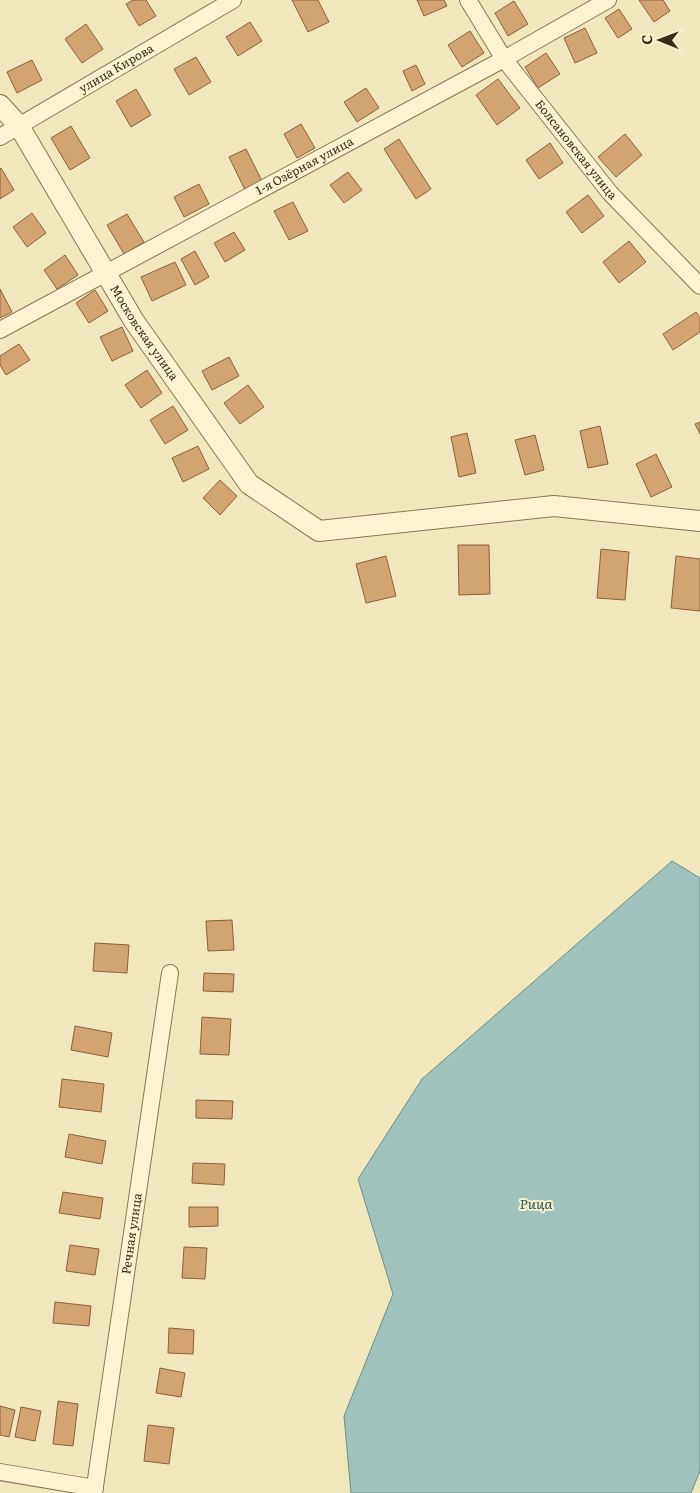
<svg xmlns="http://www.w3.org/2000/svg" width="700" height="1493" font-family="Literata,serif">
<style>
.water{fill:#a1c2bc;stroke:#68908a}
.building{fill:#d2a470;stroke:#8b6339}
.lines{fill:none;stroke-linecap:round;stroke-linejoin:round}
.minor-casing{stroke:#8a7755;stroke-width:18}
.tertiary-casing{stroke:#8a7755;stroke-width:22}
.minor{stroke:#fbf3d1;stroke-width:16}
.tertiary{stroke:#fbf3d1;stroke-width:20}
.labels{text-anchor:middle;stroke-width:4;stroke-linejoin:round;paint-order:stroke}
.street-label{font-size:12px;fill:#382c1b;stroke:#f8f0ce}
.water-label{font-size:14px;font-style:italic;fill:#295759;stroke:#f8f0ce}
</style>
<rect width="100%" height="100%" fill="#f1e7bd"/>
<path class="water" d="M672 861 700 878V1471L691 1493H351L344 1416 393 1294 358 1179 422 1079Z"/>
<g class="building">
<path d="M133 0H146L156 16 139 26 126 4Z"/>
<path d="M292 0H318L329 22 308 32Z"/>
<path d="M417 0H444L447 6 424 16Z"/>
<path d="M639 0H663L670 11 654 22Z"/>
<path d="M514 1 528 24 508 36 495 13Z"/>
<path d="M619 9 632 29 618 38 605 18Z"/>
<path d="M250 22 262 41 238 56 226 37Z"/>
<path d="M86 24 103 49 82 63 65 39Z"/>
<path d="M585 28 597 53 575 63 564 38Z"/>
<path d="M470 31 484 53 462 67 448 45Z"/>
<path d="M546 53 560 74 538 88 525 67Z"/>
<path d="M196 57 211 82 189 95 174 69Z"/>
<path d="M32 60 42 80 17 93 7 72Z"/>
<path d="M416 65 425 84 412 91 403 71Z"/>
<path d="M498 79 520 108 497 125 476 95Z"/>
<path d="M366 88 379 108 357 122 344 102Z"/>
<path d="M136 89 151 115 131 127 116 101Z"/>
<path d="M301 124 315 148 297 158 284 134Z"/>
<path d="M71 126 90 158 70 170 51 138Z"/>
<path d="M625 134 642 155 616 177 598 157Z"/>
<path d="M399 139 431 189 416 199 384 149Z"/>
<path d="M550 143 563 163 539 179 526 160Z"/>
<path d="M246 149 262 181 245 190 229 157Z"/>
<path d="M1 168 14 190 0 199V169Z"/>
<path d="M348 172 362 190 344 203 330 185Z"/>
<path d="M199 184 209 204 184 217 174 197Z"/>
<path d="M588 195 604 216 582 233 566 212Z"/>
<path d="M293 202 308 231 289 240 274 211Z"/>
<path d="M32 213 46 233 27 247 13 227Z"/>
<path d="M127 214 144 242 124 254 107 225Z"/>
<path d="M234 232 245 250 225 262 214 243Z"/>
<path d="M629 241 646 262 619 283 603 262Z"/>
<path d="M195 251 209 277 195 285 181 259Z"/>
<path d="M65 255 78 275 57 289 44 270Z"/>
<path d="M175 262 186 285 152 301 141 277Z"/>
<path d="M0 289 12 312 0 318Z"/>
<path d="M95 290 108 311 89 323 76 303Z"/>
<path d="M696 312 700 318V332L673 350 663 334Z"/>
<path d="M122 327 133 351 112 361 100 337Z"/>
<path d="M19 344 30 360 6 375 0 365V356Z"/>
<path d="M229 357 239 376 212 390 202 371Z"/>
<path d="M147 370 162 393 141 408 125 385Z"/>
<path d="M248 385 264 407 240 424 224 403Z"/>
<path d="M173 406 188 430 165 444 150 420Z"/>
<path d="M700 422V434L695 424Z"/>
<path d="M600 426 608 464 588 468 580 431Z"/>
<path d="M467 433 476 473 459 477 451 437Z"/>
<path d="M535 435 544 470 525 475 515 440Z"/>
<path d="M198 446 209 469 183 482 172 458Z"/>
<path d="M656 454 672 487 651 497 636 464Z"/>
<path d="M220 480 237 496 220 515 203 498Z"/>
<path d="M458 545H489L490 594 459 595Z"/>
<path d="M601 549 629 552 625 600 597 598Z"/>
<path d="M386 556 396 596 366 603 356 564Z"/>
<path d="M676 556 700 559V611L671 608Z"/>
<path d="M232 920 234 950 208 951 206 921Z"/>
<path d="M95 943 129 945 127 973 93 971Z"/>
<path d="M204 973 234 974 233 992 203 991Z"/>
<path d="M202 1017 231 1019 229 1055 200 1054Z"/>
<path d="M75 1026 112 1033 108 1057 71 1050Z"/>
<path d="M62 1079 104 1084 101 1112 59 1107Z"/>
<path d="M196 1100 233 1101 232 1119 196 1118Z"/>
<path d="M69 1134 106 1141 102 1164 65 1157Z"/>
<path d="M193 1163 225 1164 224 1185 192 1183Z"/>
<path d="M63 1192 103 1198 100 1219 59 1213Z"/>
<path d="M189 1207H218V1226L189 1227Z"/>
<path d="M70 1245 99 1249 95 1275 66 1271Z"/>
<path d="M184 1247 207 1248 205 1279 182 1278Z"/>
<path d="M55 1302 91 1306 89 1326 53 1323Z"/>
<path d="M169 1328 194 1330 193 1354 168 1353Z"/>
<path d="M160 1368 185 1373 181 1397 156 1393Z"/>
<path d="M58 1401 78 1404 73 1446 53 1444Z"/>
<path d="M0 1406 15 1410 9 1437 0 1435Z"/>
<path d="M21 1407 41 1411 35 1441 15 1437Z"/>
<path d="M148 1425 174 1428 169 1464 144 1461Z"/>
</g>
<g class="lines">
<g class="minor-casing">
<g id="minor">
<path id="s1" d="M468 0 504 59 610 193 700 286"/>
<path id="s2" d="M0 137 233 0"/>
<path id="s3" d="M0 330 504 59 608 0"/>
<path d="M0 1472 95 1488"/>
<path id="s4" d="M94 1493 170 973"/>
</g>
</g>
<g class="tertiary-casing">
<g id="tertiary">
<path id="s5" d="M0 105 19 126 134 321 249 484 319 531 554 506 700 521"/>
</g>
</g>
<use href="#minor" class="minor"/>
<use href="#tertiary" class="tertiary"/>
</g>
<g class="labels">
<g class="street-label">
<text dy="4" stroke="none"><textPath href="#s2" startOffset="135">улица Кирова</textPath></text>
<text dy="4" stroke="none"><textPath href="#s1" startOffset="185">Болсановская улица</textPath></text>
<text dy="4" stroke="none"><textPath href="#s3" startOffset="346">1-я Озёрная улица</textPath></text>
<text dy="4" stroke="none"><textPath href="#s5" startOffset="270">Московская улица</textPath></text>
<text dy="4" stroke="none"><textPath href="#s4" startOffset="262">Речная улица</textPath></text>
</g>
<g class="water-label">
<text x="536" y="1209">Рица</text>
</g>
</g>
<g transform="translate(660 40) rotate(271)" stroke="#f8f0ce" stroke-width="4" paint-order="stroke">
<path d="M0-4L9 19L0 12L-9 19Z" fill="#382c1b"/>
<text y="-8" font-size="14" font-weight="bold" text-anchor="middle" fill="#382c1b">С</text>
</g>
</svg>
